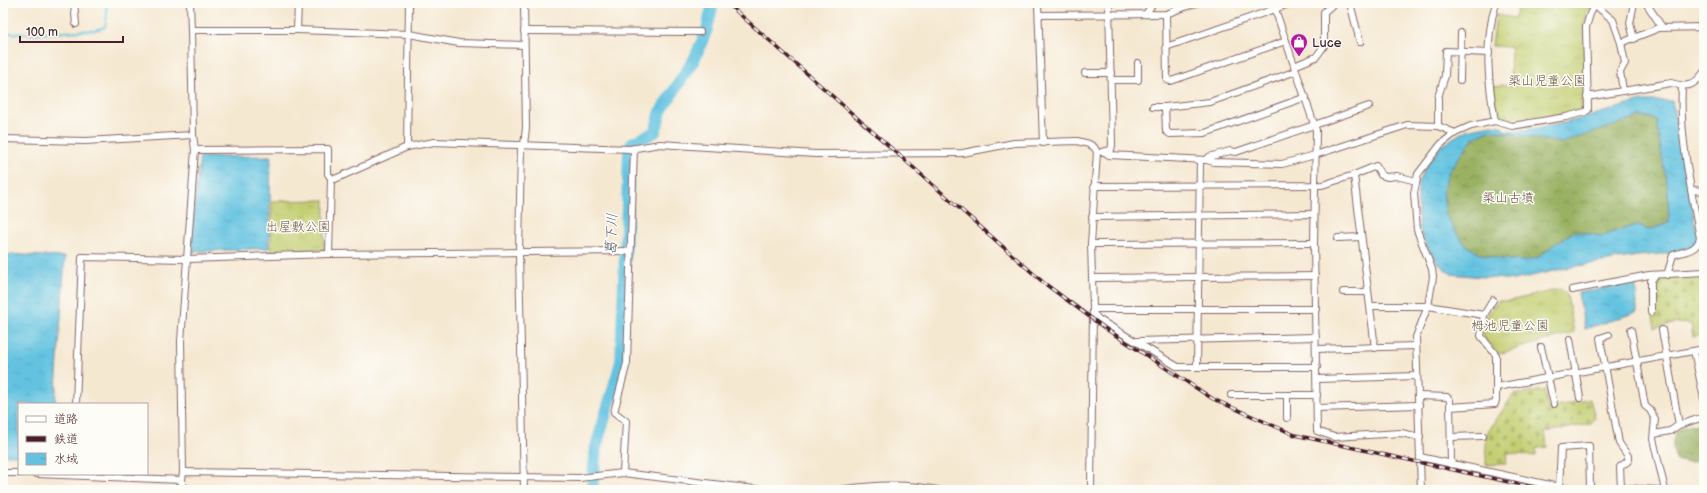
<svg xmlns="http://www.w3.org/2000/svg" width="1707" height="493" font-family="'Balsamiq Sans','Klee One',sans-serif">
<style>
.grass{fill:url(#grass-tufts);stroke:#86764e}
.forest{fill:url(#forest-crowns);stroke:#726846}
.cemetery{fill:url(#cemetery-stones);stroke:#86764e}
.water{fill:url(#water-ripples);stroke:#567086;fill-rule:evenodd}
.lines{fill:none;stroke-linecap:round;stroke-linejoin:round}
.stream{stroke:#62c2e0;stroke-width:2}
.river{stroke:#62c2e0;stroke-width:12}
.street-casing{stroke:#866565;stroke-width:8}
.street{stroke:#fff;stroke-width:6}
.rail-casing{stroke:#4a1f2b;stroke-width:3.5}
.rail{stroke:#fdfcf7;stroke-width:2;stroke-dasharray:6;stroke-linecap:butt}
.labels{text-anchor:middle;stroke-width:3;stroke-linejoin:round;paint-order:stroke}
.poi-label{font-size:13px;fill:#4a1f2b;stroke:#fdfcf7;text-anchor:start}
.park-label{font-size:13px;fill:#6e5440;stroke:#fdfcf7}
.water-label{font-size:14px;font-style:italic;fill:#52586a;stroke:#fdfcf7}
</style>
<defs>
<pattern id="grass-tufts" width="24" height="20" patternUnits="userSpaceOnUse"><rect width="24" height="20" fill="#c2ce70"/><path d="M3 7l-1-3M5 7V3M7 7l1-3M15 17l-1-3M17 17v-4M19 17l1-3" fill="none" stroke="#a8b061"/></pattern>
<pattern id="forest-crowns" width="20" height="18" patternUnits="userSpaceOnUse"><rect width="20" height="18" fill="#99b162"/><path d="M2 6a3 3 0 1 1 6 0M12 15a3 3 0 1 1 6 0" fill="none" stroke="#7f8f51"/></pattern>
<pattern id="cemetery-stones" width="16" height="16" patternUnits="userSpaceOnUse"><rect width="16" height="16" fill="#c2ce70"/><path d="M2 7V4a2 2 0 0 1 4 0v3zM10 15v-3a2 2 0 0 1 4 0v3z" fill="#a8b061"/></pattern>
<pattern id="water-ripples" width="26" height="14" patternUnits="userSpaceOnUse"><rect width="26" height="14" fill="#62c2e0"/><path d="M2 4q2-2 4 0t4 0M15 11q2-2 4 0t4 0" fill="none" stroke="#57a6c0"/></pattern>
</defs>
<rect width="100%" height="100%" fill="#fdfcf7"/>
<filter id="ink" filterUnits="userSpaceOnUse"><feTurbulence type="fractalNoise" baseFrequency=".025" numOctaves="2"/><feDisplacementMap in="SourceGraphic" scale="8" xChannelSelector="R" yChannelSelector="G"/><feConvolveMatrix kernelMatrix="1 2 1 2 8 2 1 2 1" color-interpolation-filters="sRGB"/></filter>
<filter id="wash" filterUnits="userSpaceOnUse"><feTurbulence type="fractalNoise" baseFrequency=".012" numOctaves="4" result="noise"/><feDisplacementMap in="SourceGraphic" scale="16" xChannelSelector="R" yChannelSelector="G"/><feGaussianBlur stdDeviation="0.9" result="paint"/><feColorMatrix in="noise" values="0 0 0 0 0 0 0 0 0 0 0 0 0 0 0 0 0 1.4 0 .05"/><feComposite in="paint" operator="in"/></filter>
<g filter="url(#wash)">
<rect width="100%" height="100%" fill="#f5e8d1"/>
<g class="grass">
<path d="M1546 3H1593L1587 13 1584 27 1585 110 1514 124 1498 118 1493 86 1510 84 1511 47 1492 46 1496 15 1514 18 1519 7 1541 9Z"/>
<path d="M325 200 324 250 271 252 272 201Z"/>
<path d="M1560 289 1567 295 1574 332 1499 354C1494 349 1486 343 1484 337 1479 326 1490 309 1498 301H1509Z"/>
</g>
<g class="forest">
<path d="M1641 117H1649L1657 120 1668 192 1669 223 1649 230 1637 225 1601 236 1575 231 1559 241 1537 258 1523 261 1501 259 1480 254 1467 246 1455 231 1445 213 1443 190 1449 171 1473 138 1492 130 1506 133Z"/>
<path d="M1704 421V454C1696 464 1689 464 1677 460 1672 451 1670 438 1679 430 1685 425 1697 425 1704 421Z"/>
</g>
<g class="cemetery">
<path d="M1704 275V334L1693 337 1691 324 1677 323 1655 328 1653 317V281L1656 278Z"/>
<path d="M1545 390 1548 408 1590 399 1595 418 1590 424 1545 432 1547 447 1536 448V456L1507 453 1506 464 1486 465V435L1513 395Z"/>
</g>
<g class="water">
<path d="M1642 101H1672L1698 238 1693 247 1672 253 1637 256 1566 268 1514 280 1451 274 1433 258 1421 235 1418 216V182L1428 163 1442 145 1466 130 1492 125 1501 126 1506 131C1552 130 1599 113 1642 101ZM1640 117H1649L1656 120 1668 192 1669 223 1649 230 1637 225 1601 236 1575 231 1559 241 1537 258 1523 261 1501 259 1480 254 1467 246 1455 231 1445 213 1443 190 1449 171 1473 138 1492 130 1561 143Z"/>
<path d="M271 156 269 248 189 252 200 157Z"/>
<path d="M3 254 65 257 55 404H19V455H3Z"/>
<path d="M1636 282 1637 312 1585 329 1578 293Z"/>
</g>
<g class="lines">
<path class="stream" d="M3 32 6 33 34 34 95 30 105 27 107 16 106 3"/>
<path class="river" d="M592 490 596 447 621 362 629 153 632 143 655 132 661 111 695 58 707 29 713 3"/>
</g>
</g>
<g filter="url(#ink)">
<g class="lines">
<g class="street-casing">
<g id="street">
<path d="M74 3 76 24"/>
<path d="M190 3 191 30H297L409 34 459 43 524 45"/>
<path d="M524 3 526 128 524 145"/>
<path d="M1038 3 1043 143"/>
<path d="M1273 3 1316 130 1314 243 1317 431 1334 437 1401 433 1420 437"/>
<path d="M1350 3 1360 42"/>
<path d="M1646 3 1662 27"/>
<path d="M1595 5 1613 20 1621 43 1659 28 1704 27"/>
<path d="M1146 14 1153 3"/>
<path d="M1166 14 1167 80 1171 81 1286 41"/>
<path d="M1039 15 1166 14 1196 3"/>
<path d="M191 30 193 135"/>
<path d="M297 30 298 3"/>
<path d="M524 31 700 32"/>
<path d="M1634 39 1630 23 1634 3"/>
<path d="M1621 43 1625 63 1620 72 1623 90"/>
<path d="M1166 47 1292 3"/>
<path d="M1294 66 1316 57 1324 46V12L1334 3"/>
<path d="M1296 71 1210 102 1165 107 1166 131 1170 134 1205 133 1306 97"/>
<path d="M1085 73H1111"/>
<path d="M1112 80H1138V63"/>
<path d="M1460 80 1461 33"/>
<path d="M1682 86C1680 122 1685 155 1691 190L1704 191"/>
<path d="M1587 97 1671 83C1688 88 1694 86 1704 72"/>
<path d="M1153 107H1165"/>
<path d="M1495 121C1488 82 1484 41 1496 3"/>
<path d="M1438 126V97L1445 76 1446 51 1489 53"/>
<path d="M3 139 85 141 193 135 195 150 328 149V174L331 178 335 179 407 147 434 142 630 149 660 144 815 154 963 153 1014 143 1077 141 1089 144 1094 147 1097 152 1091 244 1093 309 1091 490"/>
<path d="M521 145 519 253 524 490"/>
<path d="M407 147 409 3"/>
<path d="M1102 152 1111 150 1112 145 1109 3"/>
<path d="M1105 152 1109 155 1207 160 1214 162 1282 164 1315 155 1407 125 1438 126 1455 133"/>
<path d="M1207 160 1209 157 1230 151 1236 152 1369 106"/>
<path d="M1354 175 1376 166 1381 175 1387 177 1397 176 1416 181"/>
<path d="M331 178 329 254 630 251"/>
<path d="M1094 186 1322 185 1354 175 1375 348"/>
<path d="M1092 217 1314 214"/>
<path d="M1338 238 1361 237"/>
<path d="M1091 244 1314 243"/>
<path d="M1667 275 1673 255C1685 251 1697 251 1700 238L1691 190"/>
<path d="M1092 278 1315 276"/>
<path d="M1572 290 1649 275 1704 272"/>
<path d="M1343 292H1368"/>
<path d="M1370 306H1428L1484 315"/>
<path d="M1093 309H1316"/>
<path d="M1651 312V281L1655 275"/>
<path d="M1093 313 1098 319 1178 367H1317"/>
<path d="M1631 330 1645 406 1650 410 1655 419 1653 439 1665 490"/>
<path d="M1662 330 1679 425"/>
<path d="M1609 335 1600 338 1619 443 1628 456V461L1620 467 1621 488"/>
<path d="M1570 339 1580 398"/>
<path d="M1136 341 1316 337"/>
<path d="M1541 347 1554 404"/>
<path d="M1316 349 1416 346"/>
<path d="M1694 351 1704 399"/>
<path d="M1197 367 1200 161"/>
<path d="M1317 379 1417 376"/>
<path d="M1497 387 1704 349"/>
<path d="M1231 395H1317"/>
<path d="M1419 396 1447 397 1450 400 1451 465"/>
<path d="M76 404 82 257 188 259 329 254"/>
<path d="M1450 407 1495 404 1496 400V355L1481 336 1484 315 1493 300"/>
<path d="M1317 408 1419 405"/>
<path d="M1287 418V395"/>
<path d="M1654 434 1670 431 1679 425 1704 417"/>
<path d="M1451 437 1483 436"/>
<path d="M1420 457 1573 490"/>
<path d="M183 472 181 341 195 150"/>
<path d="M3 473H19"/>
<path d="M623 473 626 421 614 412 627 363 634 148"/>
<path d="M37 474 182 480 183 472 579 478 623 473 763 490"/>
<path d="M1559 488 1561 448 1589 446 1590 489"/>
<path d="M182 490V480"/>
<path d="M839 490C870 485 906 483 937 490"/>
<path d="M1421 490 1416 337 1428 306 1433 277 1432 269 1417 230 1414 193 1418 174 1441 144 1455 133 1471 126 1495 121 1512 126 1566 117 1585 112 1588 110 1586 27 1590 14 1596 3"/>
<path d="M1585 490 1621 488 1658 490"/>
</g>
</g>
<use href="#street" class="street"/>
<g class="rail-casing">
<path id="rail" d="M727 3 1044 283 1106 329 1213 399 1295 435 1545 490"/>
</g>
<use href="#rail" class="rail"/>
</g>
</g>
<defs>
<g id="shop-pin" transform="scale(0.9)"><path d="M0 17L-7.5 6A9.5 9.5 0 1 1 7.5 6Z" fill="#b5179e" stroke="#fdfcf7"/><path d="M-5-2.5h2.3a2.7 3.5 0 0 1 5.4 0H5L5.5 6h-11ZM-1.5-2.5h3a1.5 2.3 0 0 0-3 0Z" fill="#fff"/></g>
</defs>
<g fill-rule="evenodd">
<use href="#shop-pin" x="1299" y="42"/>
</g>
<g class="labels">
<g class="poi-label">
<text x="1312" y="47">Luce</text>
</g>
<g class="park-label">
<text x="1547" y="85">築山児童公園</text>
<text x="1508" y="202">築山古墳</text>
<text x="298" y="231">出屋敷公園</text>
<text x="1510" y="330">栂池児童公園</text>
</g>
<g class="water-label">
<text transform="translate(611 234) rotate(-88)" y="5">葛下川</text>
</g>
</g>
<rect width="1707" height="493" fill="none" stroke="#fdfcf7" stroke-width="16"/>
<rect x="18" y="403" width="130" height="72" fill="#fdfcf7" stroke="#b5a4a5"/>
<rect x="26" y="416" width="20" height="6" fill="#ffffff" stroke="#b5a4a5"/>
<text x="54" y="423" font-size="12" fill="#4a1f2b">道路</text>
<rect x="26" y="436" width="20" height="6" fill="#4a1f2b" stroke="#b5a4a5"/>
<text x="54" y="443" font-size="12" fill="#4a1f2b">鉄道</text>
<rect x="26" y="453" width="20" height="12" fill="url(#water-ripples)" stroke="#b5a4a5"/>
<text x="54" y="463" font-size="12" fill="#4a1f2b">水域</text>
<path d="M20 36v6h103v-6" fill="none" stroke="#4a1f2b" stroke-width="2"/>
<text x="26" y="36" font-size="12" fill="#4a1f2b" stroke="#fdfcf7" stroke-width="3" paint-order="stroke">100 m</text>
</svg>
